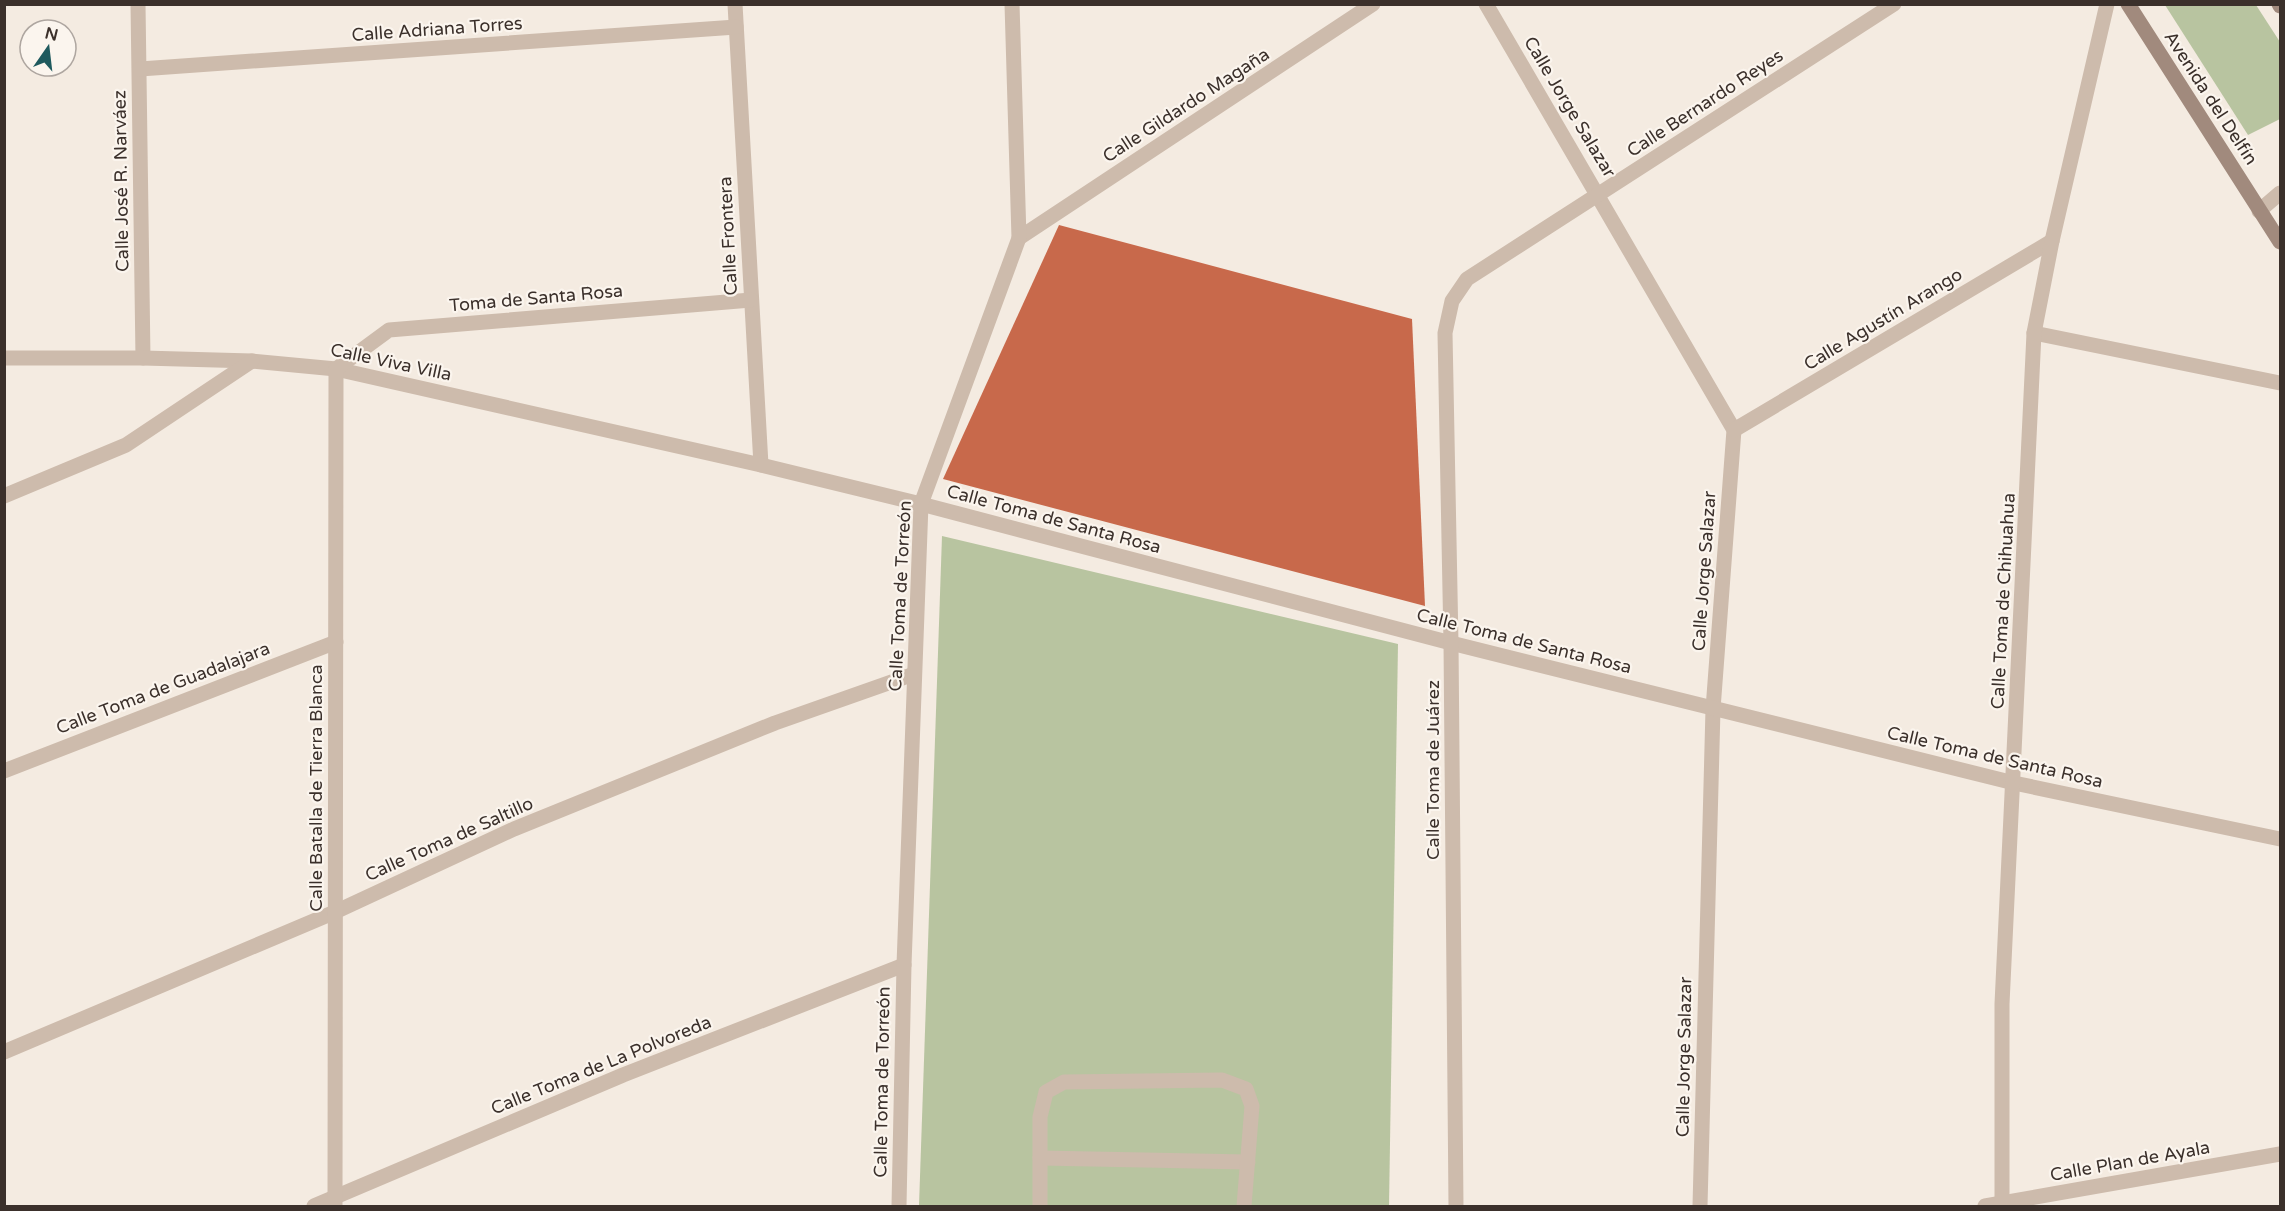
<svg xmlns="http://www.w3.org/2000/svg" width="2285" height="1211" font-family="'Varela Round',sans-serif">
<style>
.green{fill:#b8c4a0}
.building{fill:#c8694b}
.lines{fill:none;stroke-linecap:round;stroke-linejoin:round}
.lane{stroke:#cdbbac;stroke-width:15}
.street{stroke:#cdbbac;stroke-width:15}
.secondary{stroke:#a18a7d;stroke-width:15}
.labels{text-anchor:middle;stroke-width:4.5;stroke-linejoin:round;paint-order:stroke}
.street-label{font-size:18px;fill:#3b302b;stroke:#fbf5ee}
</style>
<rect width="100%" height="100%" fill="#f4ebe1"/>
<g class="green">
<path d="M2165 5H2256L2280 42V119L2248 135Z"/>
<path d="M942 536 1398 644 1389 1206H919Z"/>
</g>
<path class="building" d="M1059 225 1412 319 1425 606 943 479Z"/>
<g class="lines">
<g class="lane">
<path d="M1040 1158 1248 1162"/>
<path d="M1040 1206V1117L1046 1092 1064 1082 1222 1080 1246 1089 1252 1106 1244 1206"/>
</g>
<g class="street">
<path d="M138 4 143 358"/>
<path d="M735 4 761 465"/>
<path d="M1486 4 1734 430 1713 709 1700 1206"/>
<path d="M140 69 736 27"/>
<path d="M2259 211 2280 193"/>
<path d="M1019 238 1373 4"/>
<path d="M2034 333 2280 383"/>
<path d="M4 358H143L252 361 336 369 761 465 921 504 1451 643 2014 783 2280 839"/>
<path d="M1734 430 2052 241"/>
<path d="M4 496 126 445 252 361"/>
<path d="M4 771 336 642"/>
<path d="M4 1052 335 912 514 829 775 723 914 674"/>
<path d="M314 1206 623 1075 904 965"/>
<path d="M335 1206 336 369 389 330 751 300"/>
<path d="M899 1206 904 965 921 504 1019 238 1012 4"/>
<path d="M1456 1206 1451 643 1445 333 1452 301 1467 279 1894 4"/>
<path d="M1985 1206 2280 1154"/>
<path d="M2002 1206V1004L2034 333 2052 241 2107 4"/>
</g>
<g class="secondary">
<path d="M2128 4 2280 242"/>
<path d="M2279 4 2280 6"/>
</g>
</g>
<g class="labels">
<g class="street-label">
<text transform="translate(437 29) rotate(-4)" y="6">Calle Adriana Torres</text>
<text transform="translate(2211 98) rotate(57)" y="6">Avenida del Delfín</text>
<text transform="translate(1705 103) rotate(-33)" y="6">Calle Bernardo Reyes</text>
<text transform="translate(1186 105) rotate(-33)" y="6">Calle Gildardo Magaña</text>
<text transform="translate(1570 107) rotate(59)" y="6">Calle Jorge Salazar</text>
<text transform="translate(121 181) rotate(-91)" y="6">Calle José R. Narváez</text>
<text transform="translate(728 236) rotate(-93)" y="6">Calle Frontera</text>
<text transform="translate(536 298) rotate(-5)" y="6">Toma de Santa Rosa</text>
<text transform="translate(1883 319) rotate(-31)" y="6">Calle Agustín Arango</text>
<text transform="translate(391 362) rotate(12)" y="6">Calle Viva Villa</text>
<text transform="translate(1054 519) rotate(15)" y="6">Calle Toma de Santa Rosa</text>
<text transform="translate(1704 571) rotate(-86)" y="6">Calle Jorge Salazar</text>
<text transform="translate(900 596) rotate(-87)" y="6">Calle Toma de Torreón</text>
<text transform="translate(2003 601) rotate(-87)" y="6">Calle Toma de Chihuahua</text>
<text transform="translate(1524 641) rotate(14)" y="6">Calle Toma de Santa Rosa</text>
<text transform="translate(163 688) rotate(-21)" y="6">Calle Toma de Guadalajara</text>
<text transform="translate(1995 757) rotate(13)" y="6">Calle Toma de Santa Rosa</text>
<text transform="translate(1433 770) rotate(-90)" y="6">Calle Toma de Juárez</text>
<text transform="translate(316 788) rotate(-90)" y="6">Calle Batalla de Tierra Blanca</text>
<text transform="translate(449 839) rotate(-24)" y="6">Calle Toma de Saltillo</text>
<text transform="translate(1684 1057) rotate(-89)" y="6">Calle Jorge Salazar</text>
<text transform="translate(601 1065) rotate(-22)" y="6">Calle Toma de La Polvoreda</text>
<text transform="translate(882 1082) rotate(-89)" y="6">Calle Toma de Torreón</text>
<text transform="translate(2130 1161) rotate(-10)" y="6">Calle Plan de Ayala</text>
</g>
</g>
<rect width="2285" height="1211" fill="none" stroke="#3b302b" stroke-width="12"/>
<g transform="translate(48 48) rotate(14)"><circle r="28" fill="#fbf5ee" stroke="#aea6a0" stroke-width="1.5"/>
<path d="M0-4.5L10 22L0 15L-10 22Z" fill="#1f5a5e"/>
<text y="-9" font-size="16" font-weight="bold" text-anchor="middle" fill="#3b302b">N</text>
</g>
</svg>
